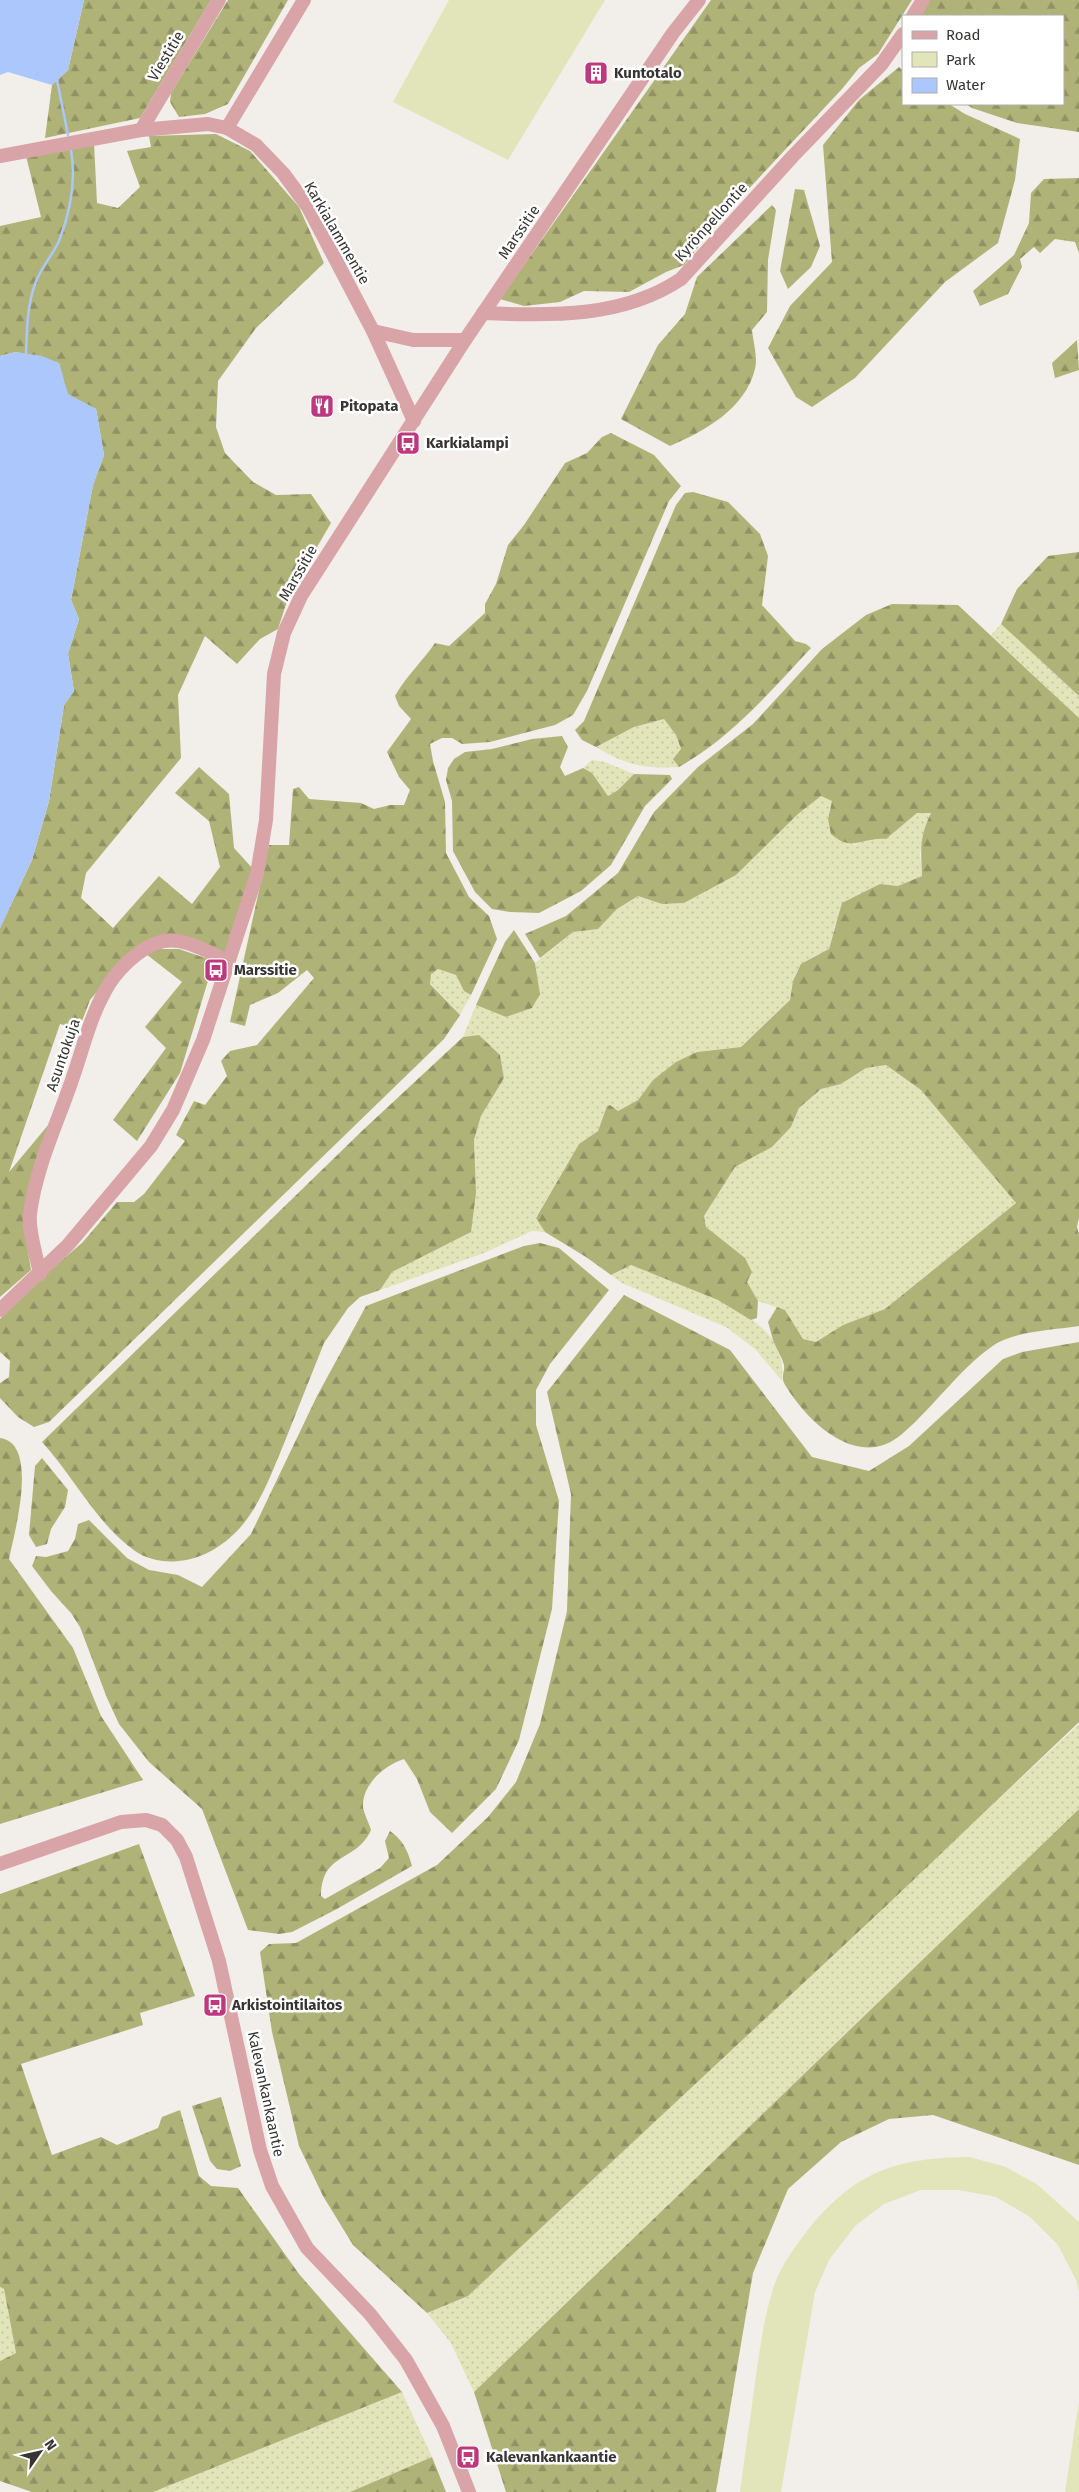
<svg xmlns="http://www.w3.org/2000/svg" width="1079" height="2492" font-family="'Fira Sans',sans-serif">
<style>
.green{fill:url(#green-dots)}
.forest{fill:url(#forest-firs)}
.pitch{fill:#e2e5b9}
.water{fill:#abc7fb}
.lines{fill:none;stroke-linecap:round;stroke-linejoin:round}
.stream{stroke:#abc7fb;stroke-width:2.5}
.minor{stroke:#d8a4a7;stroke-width:14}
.labels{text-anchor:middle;stroke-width:5;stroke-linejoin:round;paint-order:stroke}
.street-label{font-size:15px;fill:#363533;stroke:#fff}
.poi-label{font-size:15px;font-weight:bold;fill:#363533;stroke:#fff;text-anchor:start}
</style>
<defs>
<pattern id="green-dots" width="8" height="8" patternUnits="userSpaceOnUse" patternTransform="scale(1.25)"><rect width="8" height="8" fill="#e2e5b9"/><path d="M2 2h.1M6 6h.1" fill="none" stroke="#c2c5a0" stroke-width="1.8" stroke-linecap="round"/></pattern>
<pattern id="forest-firs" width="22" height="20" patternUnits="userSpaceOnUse" patternTransform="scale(1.25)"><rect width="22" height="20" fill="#b0b378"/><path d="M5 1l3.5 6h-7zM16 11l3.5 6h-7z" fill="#909263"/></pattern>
</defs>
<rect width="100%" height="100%" fill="#f2eeea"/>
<g class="green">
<path d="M1001 624 1079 696V718L991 635Z"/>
<path d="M664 719 676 735 681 750 674 759 679 767C645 769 625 765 596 747L634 727Z"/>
<path d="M592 760 605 762 634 774 618 790 608 796 592 773 583 768Z"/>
<path d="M821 796 832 800 828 819 854 845 871 838 886 839 917 813H932L920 853 922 876 898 886 879 884 835 926 829 949C800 965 794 966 790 1000L741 1047 697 1052 653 1080 638 1100 618 1111 610 1105 607 1106 598 1131 579 1144 536 1217 545 1232 532 1231 484 1253 380 1290 391 1272 417 1258 476 1193 474 1140 481 1116 504 1077 500 1055 479 1035 463 1037 476 1005 506 1017 540 994 535 963 573 932 598 929 617 909 638 896 662 904 684 903 735 875 798 814Z"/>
<path d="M438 969 456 975 464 991 471 995 460 1015 430 983V974Z"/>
<path d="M886 1065 921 1090 1016 1203 885 1309 843 1325 816 1342 803 1339 785 1310 758 1301 720 1240 706 1227 704 1216 735 1167 772 1147 791 1127 799 1108 821 1089 841 1084 866 1068Z"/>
<path d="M631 1265C672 1281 747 1304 773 1340 782 1353 783 1367 782 1381L755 1349 726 1327 622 1283 611 1275Z"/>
<path d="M1079 1724V1809L474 2392 451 2343 427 2313 468 2296Z"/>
<path d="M0 2287 4 2289 16 2353 0 2361Z"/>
<path d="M402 2392 432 2457 350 2492H153Z"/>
</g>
<g class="forest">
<path d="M84 0H211L140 118 45 138 52 85 68 70Z"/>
<path d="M228 0H288L228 104 205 114 179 117 170 102 171 93Z"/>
<path d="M711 0H912L878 54 859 68 842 89 726 213 684 265 666 272 629 292 584 291 560 302 524 306 500 299Z"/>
<path d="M929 0H1079V132L1017 123 972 108 966 104H1063V16H920Z"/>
<path d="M899 67 903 71V104H949L965 114 1020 139 1015 180 998 243 945 282 855 378 812 407 796 397 768 348 790 306 832 262 823 145 859 100Z"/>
<path d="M216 134 250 151 299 207 324 263 256 328 218 381 216 427 225 453 253 482 276 495 311 494 331 523 289 595 278 629 260 639 237 664 205 636 178 695 181 758 86 873 81 898 113 928 159 876 192 904 220 867 209 821 175 793 199 767 229 794 234 848 253 869 225 955 176 935 118 967 90 1000 79 1029 60 1024 9 1172 49 1124 36 1159 23 1221 31 1270 0 1297V928L32 860 49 801 64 705 74 691 68 654 79 619 71 600 93 485 104 455 96 409 67 394 59 363 16 352 0 356V226L41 217 26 156 94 143 97 203 118 208 140 187 127 151 151 147 149 136Z"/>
<path d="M1079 178V253L1075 242 1055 239 1040 253 1034 247 1020 259 1022 267 1008 294 980 306 973 291 1014 255 1029 223 1031 193 1044 179Z"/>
<path d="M795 189 804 190 820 246 811 267 788 289 780 271Z"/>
<path d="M772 205 776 210 768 260 767 312 752 330C753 341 758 358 755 369 745 409 705 431 670 446L621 419 658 345 685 314 697 277Z"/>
<path d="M1077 340 1079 370 1055 378 1052 363Z"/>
<path d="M611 433 654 455 681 486 669 501 587 691 573 715 555 725 490 742 462 744 452 738H442L430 744 433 761 445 802 446 853 469 897 489 916 497 939 471 995 464 991 456 975 438 969 431 974 430 984 460 1015 444 1039 49 1422 34 1427 18 1417 0 1398V1383L9 1377 10 1361 0 1352V1319L15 1300 82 1243 117 1202H134L144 1194 185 1141 176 1135 194 1101 205 1105 227 1076 221 1061 230 1051 257 1045 314 978 307 970 278 993 250 1005 245 1026 230 1022 269 845H289L293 789 299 787 309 799 361 803 374 809 390 805H404L410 790 399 777 387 752 411 719 399 706 395 696C406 676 422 662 435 643L449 646 485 613V604L496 584 508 545 524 525 565 463 587 453 602 437Z"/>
<path d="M693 492 728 502 760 534 768 556 762 605 795 641 806 644 811 648C771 691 731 738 679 767L673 759 681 749 676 735 664 719 634 727 596 747 582 740 575 730 584 721 676 505 685 493Z"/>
<path d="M1079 552V696L1001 624 1017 589 1048 556Z"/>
<path d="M892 604 958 605 1079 718V1217L1077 1227 1079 1235V1326C1055 1330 1014 1331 994 1345 959 1369 934 1407 902 1434 858 1472 806 1421 784 1383 781 1377 785 1371 784 1365 782 1357 776 1348 773 1340 771 1334 770 1328 768 1322L777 1307 785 1310 803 1339 816 1342 843 1325 885 1309 1016 1203 921 1090 886 1065 866 1068 841 1084 821 1089 799 1108 791 1127 772 1147 735 1167 704 1216 706 1227 745 1258 752 1272 747 1282 758 1301 757 1318 751 1320 718 1300 631 1265 611 1275 586 1257 545 1232 536 1218 579 1144 598 1131 607 1106 610 1105 618 1111 638 1100 653 1080 676 1062 697 1052 741 1047 790 1000 793 981 801 964 829 949 842 903 880 884 898 886 922 876C921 849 919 838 931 813H917L886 839C861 837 853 853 831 834L828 819 832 801 821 796 798 814 736 875 684 903 662 904 638 896 617 909 598 929 573 932 540 958 525 934 566 916 618 873 654 812 698 767 753 724 822 649 866 615Z"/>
<path d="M562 736 568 747 560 767 565 776 583 768 592 773 608 796 618 790 634 774 670 775 672 779 645 806 611 865 581 891 539 913 510 912 492 909 475 892 453 851 452 801 446 780 448 768 454 759 465 752 492 749 532 739Z"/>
<path d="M514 930 535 963 540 994 532 1008 506 1017 476 1005 505 942Z"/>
<path d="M158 949H179L214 961 180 1073 137 1141 113 1120 166 1048 145 1027 182 982 146 954Z"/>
<path d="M479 1035 500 1055 504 1078 481 1116 474 1140 476 1193 471 1232 392 1272 380 1290 360 1297 348 1308 324 1343C311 1376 298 1408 285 1441 274 1467 264 1496 247 1519 231 1541 206 1559 178 1561 165 1563 146 1559 135 1551 95 1522 75 1478 42 1442L363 1130 463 1037Z"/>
<path d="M540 1243 559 1248 609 1290 550 1364 536 1390V1425L559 1501 552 1609 519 1740 496 1789 452 1833 430 1812 417 1779 404 1759C385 1765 362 1784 363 1807 364 1814 369 1823 371 1830 356 1863 322 1851 321 1896L325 1899 380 1868 389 1858 385 1841 390 1831C403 1840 408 1851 412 1866L335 1910 292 1932 279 1934 248 1930 202 1809 149 1762 119 1724 107 1698 80 1627 71 1613 51 1591 32 1566 36 1556 46 1557 68 1551 75 1539 78 1524 89 1520 127 1558 149 1570 178 1575 202 1587 251 1534 317 1396 366 1306 524 1246Z"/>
<path d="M624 1295 730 1350 812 1457 869 1471 909 1446 1003 1359 1022 1352 1079 1342V1722L886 1906 468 2296 427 2313 353 2245 323 2196 299 2146 272 2032 260 1952 269 1944 296 1943 437 1865 488 1817 516 1782 540 1724 567 1611 571 1494 547 1392Z"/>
<path d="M0 1438C40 1443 14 1534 9 1559L73 1648 101 1716 143 1780 0 1824Z"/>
<path d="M42 1458 68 1490 65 1507 51 1529 47 1544 36 1547 29 1535 35 1466Z"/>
<path d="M1079 1809V2165L933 2115 889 2119 841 2142 788 2189 753 2273 716 2492H506L474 2392Z"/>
<path d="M139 1844 195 1996 140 2013 143 2025 21 2064 52 2155 101 2137 117 2145 158 2128 162 2117 180 2110 199 2176 211 2186 238 2188 299 2274 402 2392 153 2492H32L0 2481V2361L16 2353 4 2289 0 2287V1894Z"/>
<path d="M221 2097 241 2166 230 2171 217 2169 210 2161 192 2106Z"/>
<path d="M432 2457 446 2492H350Z"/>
</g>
<g class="pitch">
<path d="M449 0H605L508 160 393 102Z"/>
<path d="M970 2157 1006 2167 1038 2185 1079 2222V2293L1076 2280 1058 2245 1030 2217 996 2197 959 2190H921L884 2204 855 2226 829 2260 815 2292 781 2492H740C745 2453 751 2414 756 2375 761 2343 765 2308 777 2278 786 2258 801 2238 815 2221 862 2168 902 2158 970 2157Z"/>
<path d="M1079 2401V2492H1065Z"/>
</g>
<g class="water">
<path d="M0 0H84L68 70 52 85 8 72 0 75Z"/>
<path d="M16 352 42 356 59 363 68 394 96 409 104 455 93 485 71 600 79 619 68 654 74 691 64 705 49 801 32 860 0 928V356Z"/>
</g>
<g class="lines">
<g class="stream">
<path d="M57 80 68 135"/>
<path d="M26 353C27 330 27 306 35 284 40 269 52 256 59 241 70 213 76 180 71 150"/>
</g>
<g class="minor">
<path d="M913 16 923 0"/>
<path d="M227 128 304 0"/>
<path d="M141 130 219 0"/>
<path d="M0 156 141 130 208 124 227 128 256 145 283 173 308 207 373 331 414 421"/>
<path d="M483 313C550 316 623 318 681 279L793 156 881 65 903 34"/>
<path d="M373 331 413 340H465"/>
<path d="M40 1274C37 1258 28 1230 30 1214 36 1166 58 1122 73 1077 83 1048 90 1018 105 991 115 972 137 950 157 943 181 934 208 952 229 962"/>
<path d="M0 1310 68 1245 151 1146 173 1110 203 1040 257 874 266 820 274 674 284 633 301 596 465 340 673 33 699 0"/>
<path d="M0 1864 121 1822 146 1820 162 1825 177 1840 186 1857 219 1961 260 2150 272 2186 307 2248 370 2314 406 2360 443 2426 469 2492"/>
</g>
</g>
<defs>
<g id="building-square" transform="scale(1.25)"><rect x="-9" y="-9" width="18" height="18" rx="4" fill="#bd397e" stroke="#fff"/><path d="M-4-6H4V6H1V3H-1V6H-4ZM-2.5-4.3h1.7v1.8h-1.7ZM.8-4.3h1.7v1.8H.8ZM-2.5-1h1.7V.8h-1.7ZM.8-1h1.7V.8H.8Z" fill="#fff"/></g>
<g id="restaurant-square" transform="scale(1.25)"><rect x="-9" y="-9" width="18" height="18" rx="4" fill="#bd397e" stroke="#fff"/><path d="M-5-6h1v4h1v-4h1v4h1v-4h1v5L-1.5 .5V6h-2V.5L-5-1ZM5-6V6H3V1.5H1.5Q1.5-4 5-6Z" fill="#fff"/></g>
<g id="bus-square" transform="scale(1.25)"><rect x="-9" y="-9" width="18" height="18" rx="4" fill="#bd397e" stroke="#fff"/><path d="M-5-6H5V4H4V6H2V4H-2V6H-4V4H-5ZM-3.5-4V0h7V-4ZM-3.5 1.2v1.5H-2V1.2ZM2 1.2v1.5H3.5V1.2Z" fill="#fff"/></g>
</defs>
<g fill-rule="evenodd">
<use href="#building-square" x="596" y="73"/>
<use href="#restaurant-square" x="322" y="406"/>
<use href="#bus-square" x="408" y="443"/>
<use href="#bus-square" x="216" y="970"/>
<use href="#bus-square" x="215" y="2005"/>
<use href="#bus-square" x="468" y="2457"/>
</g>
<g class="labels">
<g class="street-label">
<text transform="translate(166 56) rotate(-59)" y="5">Viestitie</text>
<text transform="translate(711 222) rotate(-48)" y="5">Kyrönpellontie</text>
<text transform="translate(519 232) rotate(-56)" y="5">Marssitie</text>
<text transform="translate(337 233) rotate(60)" y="5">Karkialammentie</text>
<text transform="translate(298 573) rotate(-60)" y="5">Marssitie</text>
<text transform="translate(63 1055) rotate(-71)" y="5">Asuntokuja</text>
<text transform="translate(266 2094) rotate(78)" y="5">Kalevankankaantie</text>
</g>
<g class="poi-label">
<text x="614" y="78">Kuntotalo</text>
<text x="340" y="411">Pitopata</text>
<text x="426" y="448">Karkialampi</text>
<text x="234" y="975">Marssitie</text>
<text x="232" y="2010">Arkistointilaitos</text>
<text x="486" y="2462">Kalevankankaantie</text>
</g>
</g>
<rect x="902" y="15" width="162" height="90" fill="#ffffff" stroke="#afaead"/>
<rect x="912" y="31" width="25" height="8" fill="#d8a4a7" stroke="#afaead"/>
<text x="946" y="40" font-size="15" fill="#363533">Road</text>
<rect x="912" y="52" width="25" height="15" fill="#e2e5b9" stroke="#afaead"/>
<text x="946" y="65" font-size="15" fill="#363533">Park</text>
<rect x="912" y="78" width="25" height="15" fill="#abc7fb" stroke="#afaead"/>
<text x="946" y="90" font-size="15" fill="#363533">Water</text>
<g transform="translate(40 2452) rotate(56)" stroke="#ffffff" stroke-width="4" paint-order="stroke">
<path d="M0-4L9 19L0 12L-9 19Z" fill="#363533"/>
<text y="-8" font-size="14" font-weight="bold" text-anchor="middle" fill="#363533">N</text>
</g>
</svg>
